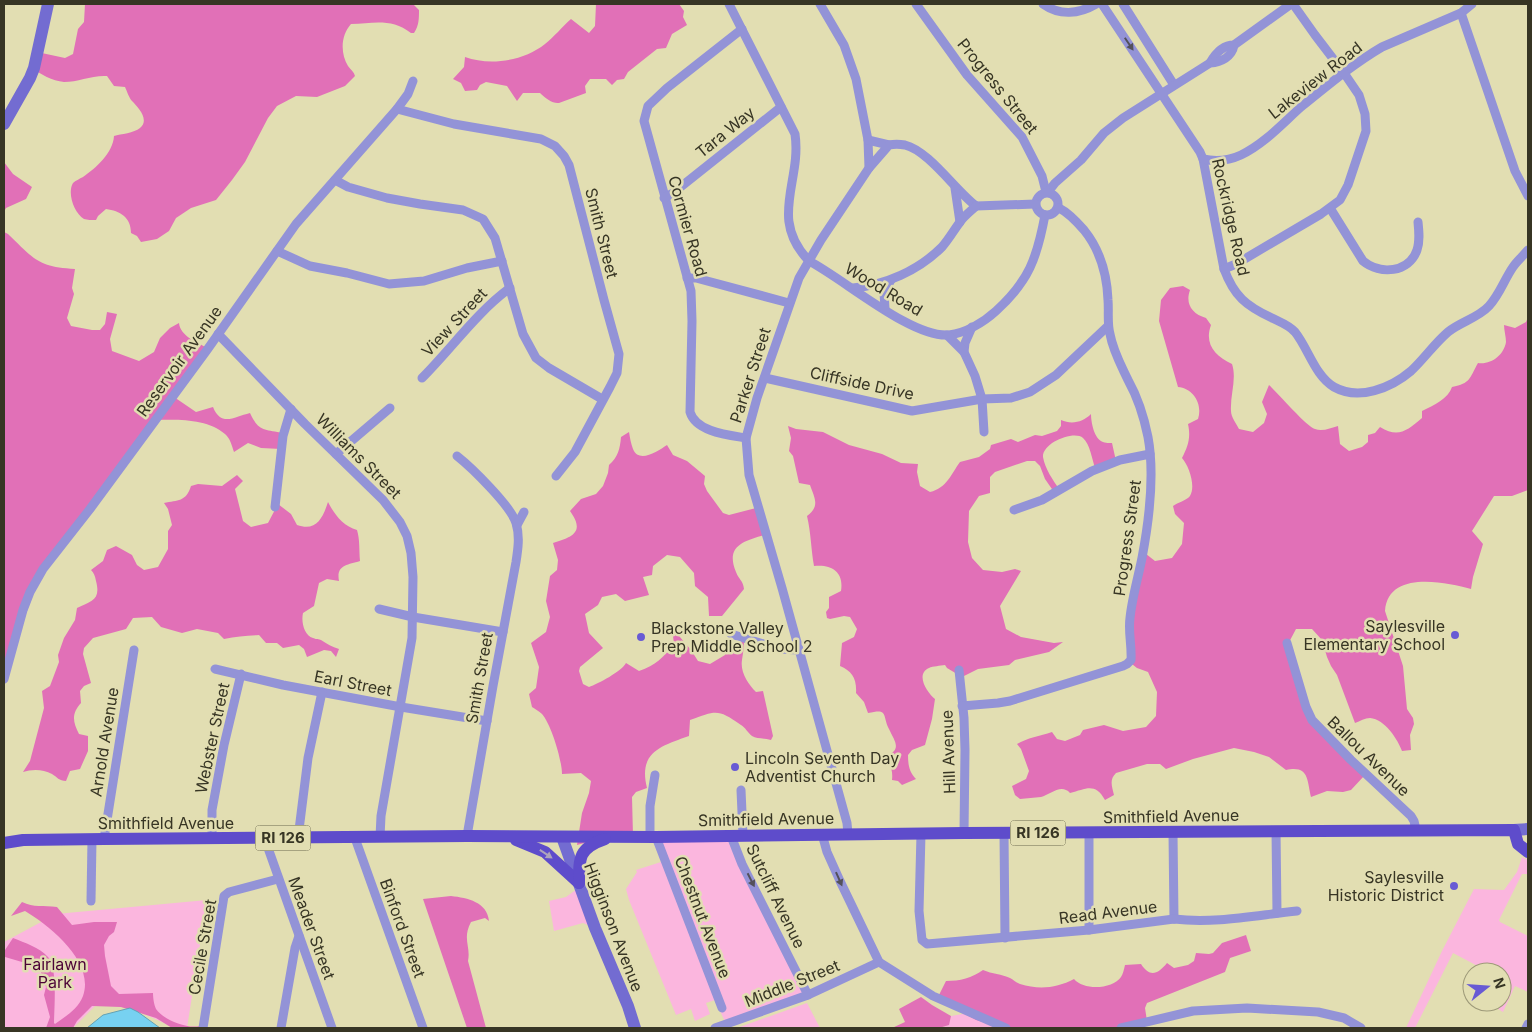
<svg xmlns="http://www.w3.org/2000/svg" width="1532" height="1032" font-family="Inter,sans-serif">
<style>
.green{fill:#fbb6de}
.forest{fill:#e170b7}
.water{fill:#77d1f1;stroke:#64a2b4}
.lines{fill:none;stroke-linecap:round;stroke-linejoin:round}
.street{stroke:#9393d7;stroke-width:9}
.secondary{stroke:#736cd1;stroke-width:12}
.primary{stroke:#5e4ccb;stroke-width:12}
.oneway{fill:#53515a}
.oneway2{fill:#ada4bc}
.poi-dot{fill:#685ad4;stroke:#e2deb2;stroke-width:2}
.labels{text-anchor:middle;stroke-width:5;stroke-linejoin:round;paint-order:stroke}
.shield{fill:#e2deb2;stroke:#6a684f;stroke-width:1}
.shield-label{font-size:15px;font-weight:bold;fill:#373524}
.street-label{font-size:16px;fill:#373524;stroke:#e2deb2}
.poi-label{font-size:16px;fill:#373524;stroke:#e2deb2;text-anchor:end}
.park-label{font-size:16px;fill:#4c0337;stroke:#e2deb2}
</style>
<rect width="100%" height="100%" fill="#e2deb2"/>
<g class="green">
<path d="M731 836 808 995 726 1024 715 1000 706 1003 710 1014 695 1021 691 1009 676 1015 629 900 626 889 637 872 636 870 661 862 652 837Z"/>
<path d="M1522 857 1528 860V874H1522L1499 920 1500 922 1528 936V992L1515 986 1503 1012 1495 1007 1498 1002H1502V993L1508 982 1502 979V972H1489L1453 953 1415 1028H1406L1442 951 1474 889 1504 890 1517 872Z"/>
<path d="M581 886 595 928 583 923 554 931 549 901 566 897Z"/>
<path d="M207 900 187 1028H175L105 996 73 1028H4V942L56 914Z"/>
<path d="M807 1003 820 1028H737Z"/>
<path d="M968 1013 998 1028H939L948 1025 951 1016Z"/>
</g>
<g class="forest">
<path d="M85 4H413L419 10C419 18 419 26 414 33H411C392 18 374 23 351 24 341 35 340 53 348 66 351 70 354 72 355 76L345 86 317 97 296 96 277 106 268 118 245 162 232 180 216 200 191 208 176 218 169 231 157 239 141 242 137 236 131 233C131 217 120 211 106 209L98 216 96 220C92 220 87 220 84 219 74 213 67 193 73 183 75 181 81 178 83 177 96 168 113 153 114 136 121 134 134 133 140 128 150 120 138 107 132 101 129 98 127 91 125 87L114 86 107 76C92 75 78 82 64 82 52 81 41 74 31 68L37 52 65 58 73 54 78 29 84 22Z"/>
<path d="M596 4H679L684 11 683 17 687 25 672 34 666 48 657 49 628 72 624 79 617 80 612 85 606 79H590L585 86 586 93 559 103C553 104 545 98 540 93H523L517 101 507 86 486 82 480 85 477 90 465 91 461 83 453 79 464 67 465 57C490 66 524 61 545 44 554 37 562 27 571 19L589 33 595 26Z"/>
<path d="M4 162 13 174 32 187 26 199 6 208 4 212Z"/>
<path d="M4 232 8 234C34 259 38 267 75 269L72 288 74 294 67 318 71 326 92 330H100L105 324 107 312 117 314 110 339 112 351 139 361 154 352 160 338 170 328 179 323C180 336 197 342 207 348L174 397 196 412 213 407C221 427 234 417 250 413 259 432 264 429 283 433L281 449 261 448 248 443 234 452C232 446 230 438 225 434 208 419 179 419 156 420L41 572 4 675Z"/>
<path d="M1183 286 1190 290C1185 304 1192 314 1206 318L1211 325C1204 344 1215 356 1232 364 1237 379 1230 395 1231 411 1231 417 1236 423 1239 429L1253 432 1264 423 1267 414 1262 402 1269 385C1278 393 1306 426 1315 429 1322 432 1331 428 1338 426L1340 444 1349 451 1362 447 1368 442V435L1375 433 1380 427C1398 438 1407 431 1422 418V411C1434 405 1448 399 1452 387 1471 383 1469 379 1478 363 1491 365 1504 355 1506 342 1506 337 1504 330 1504 325L1515 328 1526 322 1528 317V490L1512 496H1494L1472 531 1483 544 1473 577 1471 589C1445 582 1388 570 1385 611L1403 666 1407 709 1413 718 1414 724 1410 735 1411 750 1402 751C1398 740 1385 719 1370 718 1365 718 1360 721 1355 723L1337 675 1331 666 1327 657 1322 640 1312 629H1296L1287 646 1313 725 1364 776 1351 790 1343 792 1327 791 1311 797C1307 780 1309 765 1286 770L1269 757 1254 752 1234 748 1193 759 1166 769 1160 764H1147L1116 773C1109 780 1112 786 1114 795L1105 800C1095 782 1086 789 1070 793 1061 783 1050 795 1041 797 1034 798 1027 798 1020 799L1015 795 1012 786 1026 779 1029 771 1021 749 1017 744C1027 738 1040 736 1052 732L1057 739 1065 741 1080 735 1083 730 1104 725 1123 731 1146 727 1156 716 1157 692 1148 672 1137 668 1128 661 1141 550 1155 561 1172 558 1182 544 1184 523 1175 514 1173 506C1178 502 1186 501 1190 496 1196 486 1189 466 1182 458 1188 446 1191 438 1188 424L1198 419C1203 404 1193 388 1178 387L1159 321 1161 300 1170 288Z"/>
<path d="M1091 414C1091 422 1094 439 1103 442 1104 443 1111 443 1112 443L1116 461 1095 468C1092 459 1090 444 1083 438 1074 430 1042 443 1043 457 1045 469 1053 480 1059 489L1054 492 1045 479 1040 466 1035 461H1027L995 472 990 477V493L979 496 969 511 968 542 972 558 983 570 1002 572 1015 569 1021 571 1000 606 1006 629 1021 637 1054 643 1063 642 1049 652 1015 660 1009 665 978 669 962 677 947 668 945 665C940 666 933 666 929 668 915 674 927 693 935 699L932 719 925 745 912 750 908 755C908 764 909 772 916 779L902 785 898 781 892 780C893 771 891 764 884 757 903 750 895 742 889 729 882 715 889 708 868 713L864 702 856 693C857 679 852 671 840 666L842 643 854 637 857 629 850 617 844 616 830 619 827 618 826 612 829 608V597L841 591C844 572 832 564 814 566 811 549 811 533 807 516 820 506 815 499 810 485L799 483 793 456 789 451 791 438 788 426 796 429 823 432 849 445 882 454 901 463 918 464 917 472 920 486 930 492C947 488 951 474 960 462L979 457 990 449 991 445 1011 439 1018 442 1035 435 1042 436 1057 431 1061 426V420C1072 425 1083 422 1091 414Z"/>
<path d="M629 432C630 438 631 444 633 449 639 464 658 451 667 445L673 455 687 461 705 476 704 484 707 491 723 513 729 515 756 508 764 535C744 541 725 546 736 572 739 580 743 580 744 589L722 616H709L708 597 695 586 694 573 680 557 667 555 653 566 652 575 643 577 649 595 625 601 616 594 602 597 598 605 585 614 589 633 603 648 580 667 579 671 583 684 589 687C598 684 622 671 626 663L639 671C656 665 663 658 674 644L673 636 674 630 691 650 698 661 710 664 725 655 728 646 744 641C744 648 743 653 742 660 740 672 748 684 756 692L763 691 773 736 771 740C765 738 757 739 752 736 748 733 745 727 741 725 718 709 717 710 690 720L689 736C661 746 638 752 647 788L636 792 632 797 633 836 588 842 577 845 582 813 589 793 591 781 581 773 562 774C562 760 551 724 542 714 539 711 535 709 532 707L529 694 536 688 539 667 531 643 546 632 550 617 546 601 550 576 557 570 558 560 553 543C571 537 586 533 570 511L581 499 596 494 603 486 608 473 609 465C618 457 620 449 621 437Z"/>
<path d="M237 475 243 481 235 489 243 521 251 527 268 523 278 504 291 514 297 525C317 532 323 517 328 502 334 514 343 526 357 530 360 540 359 550 360 561 347 565 336 565 339 581L327 579 319 583 314 606 303 613C301 622 304 635 313 638 318 640 316 638 321 640 327 644 332 647 339 649L336 657 331 651 324 650 307 657 304 649 299 645 283 648 277 643H266L259 635C247 636 236 636 224 639L218 633 197 629 182 633 161 627 152 617 133 618 126 629 93 638 84 648 83 654 91 683 84 686 80 691 81 703C71 714 73 722 79 734L88 736V751L80 769 70 771 66 781C59 781 57 777 52 774 43 769 32 769 23 772L30 761 44 708 42 691 50 686 59 662 58 655 64 638 75 620 77 608C92 601 101 600 96 581 95 576 94 573 91 570L103 561 107 550 116 546 132 555 137 565 144 570 158 567 168 549V531L172 525 168 509 164 503C178 500 186 502 191 486L198 484 222 486Z"/>
<path d="M451 896C468 898 487 902 489 921L485 918 471 922C462 939 471 946 468 961L486 1028H467L423 899Z"/>
<path d="M22 902C34 908 43 905 57 907L72 925 94 922H117L114 932 109 936 104 945 105 956 111 986 119 994 153 993C153 998 154 1005 156 1009 164 1020 186 1029 200 1026V1028H172L156 1018 121 1007 92 1006 77 1021 73 1028H46L50 1017 44 995 46 987 39 966 31 962H22L5 957V950L13 938C25 943 39 947 48 957 58 967 54 1009 54 1023L55 1024C66 1016 78 1009 83 996 95 962 50 926 25 911L11 916Z"/>
<path d="M1246 935 1251 951 1230 958 1225 972 1147 1003 1145 1008 1147 1021 1120 1028H1003L976 1020 937 999 946 981C960 981 972 978 983 970 992 974 1002 974 1010 978 1014 980 1016 983 1020 984 1039 990 1057 988 1074 979 1084 991 1113 989 1121 977 1123 974 1124 969 1125 965L1141 964C1150 978 1158 974 1167 963L1174 968 1188 965 1194 961 1196 953 1209 954 1213 953 1222 943Z"/>
<path d="M921 997 932 1005 951 1016 949 1025 939 1028H892L905 1022 899 1009Z"/>
</g>
<path class="water" d="M130 1008 138 1012 160 1028H87L103 1015Z"/>
<g class="lines">
<g class="street">
<path d="M729 4 795 134C802 182 768 218 809 261 844 279 911 338 949 335 966 333 984 322 996 311 1029 281 1037 258 1045 215"/>
<path d="M820 4 844 45 856 79 868 140 869 168 821 240 799 278 757 398 746 438 749 475 782 588 847 823 848 834"/>
<path d="M916 4 967 75 1022 137 1042 176 1046 192"/>
<path d="M1043 4C1060 16 1079 14 1096 4"/>
<path d="M1102 4 1200 152 1203 159 1224 269C1234 296 1246 306 1272 318 1280 322 1289 325 1295 332 1308 348 1315 376 1334 387 1359 401 1391 388 1411 371 1424 359 1434 344 1448 332 1460 322 1478 318 1489 306 1500 294 1504 280 1513 267 1517 261 1523 256 1528 250"/>
<path d="M1123 4 1174 85"/>
<path d="M1461 13 1515 171 1528 196"/>
<path d="M742 29 667 88 648 106 644 121 691 291 692 321 690 412C696 432 728 435 746 438"/>
<path d="M1210 63C1215 54 1223 45 1234 45L1291 4"/>
<path d="M397 109 454 124 541 139 555 146 564 156 569 165 604 300 619 354 617 373 610 387 575 452 556 476"/>
<path d="M868 140 889 145"/>
<path d="M1203 159C1216 162 1228 161 1241 155 1264 144 1282 124 1301 107 1327 86 1353 64 1382 47L1461 13 1472 4"/>
<path d="M869 168 889 145C894 144 899 144 905 145 929 151 955 190 976 206"/>
<path d="M335 180 348 187 387 198 420 204 463 210 483 219 495 238 523 334 536 358 549 368 602 399"/>
<path d="M955 188 960 222"/>
<path d="M1048 192 1055 183 1081 160 1104 133 1123 118 1210 63C1221 62 1232 57 1234 45"/>
<circle cx="1047" cy="204" r="11"/>
<path d="M664 198 673 193 781 107"/>
<path d="M976 206 1035 204"/>
<path d="M1330 208 1363 261C1380 275 1409 273 1417 250 1420 241 1419 232 1418 222"/>
<path d="M277 251 310 266 347 273 389 284 424 281 467 268 502 261"/>
<path d="M1224 269 1236 264 1321 214 1340 200 1348 185 1366 131 1365 114 1359 95 1344 73 1315 35 1293 4"/>
<path d="M687 278H696L789 303"/>
<path d="M853 288C885 285 918 271 942 247 949 239 954 230 960 222 964 216 971 211 976 206"/>
<path d="M885 309 884 292 891 280"/>
<path d="M972 327 965 343 964 352 975 376 982 399 984 432"/>
<path d="M218 334 305 424 383 500 400 522 407 536 411 553 413 577 412 638 381 816 380 837"/>
<path d="M947 335 964 352"/>
<path d="M422 378C452 348 476 313 510 288"/>
<path d="M765 378 912 411 982 399 1011 398 1030 392 1056 375 1108 326"/>
<path d="M336 454 390 408"/>
<path d="M457 456C471 467 511 506 516 523 520 536 518 549 516 562L493 686 467 836"/>
<path d="M275 507 283 436 291 409"/>
<path d="M1014 510 1042 500 1092 471 1120 460 1150 454"/>
<path d="M517 525 524 512"/>
<path d="M379 609 413 617 503 632"/>
<path d="M731 634 780 649 798 650"/>
<path d="M1287 643 1306 707 1312 720 1351 760 1411 816 1414 821 1416 830"/>
<path d="M215 669 283 685 401 707 487 721"/>
<path d="M959 670 964 718 965 750 964 833"/>
<path d="M4 679 23 610 30 592 43 569 90 509 207 350 296 224 397 109 408 94 413 81"/>
<path d="M962 706 998 703 1010 701 1123 666 1127 664 1131 660C1132 646 1128 632 1130 618 1132 598 1138 578 1142 558 1149 521 1155 475 1148 437 1144 417 1138 398 1128 380 1121 365 1113 351 1110 334 1107 323 1109 312 1108 300 1107 274 1101 251 1084 230 1077 222 1069 213 1059 208"/>
<path d="M741 790 743 835"/>
<path d="M1276 831 1277 913"/>
<path d="M1004 833 1005 938"/>
<path d="M1089 833V930"/>
<path d="M1173 833 1174 919"/>
<path d="M822 834 827 852 840 881 879 962 933 996 1006 1028"/>
<path d="M921 834 919 911 922 940 927 944 1089 930 1174 919C1215 924 1257 915 1297 911"/>
<path d="M731 836 742 864 808 995"/>
<path d="M650 837V806L655 775"/>
<path d="M656 837 722 1008"/>
<path d="M212 838V810L224 745 241 674"/>
<path d="M265 838 268 848 332 1028"/>
<path d="M298 838 308 758 322 692"/>
<path d="M355 838 423 1028"/>
<path d="M104 839 134 650"/>
<path d="M91 901 92 839"/>
<path d="M203 1028 224 896 229 892 278 879"/>
<path d="M281 1028 295 948 299 936"/>
<path d="M715 1028 808 995 879 962"/>
<path d="M1121 1028 1193 1011 1247 1008 1318 1012 1344 1018 1361 1028"/>
<path d="M1526 1028 1528 1024"/>
</g>
<g class="secondary">
<path d="M4 124 30 78 34 68 48 4"/>
<path d="M1514 830 1528 829"/>
<path d="M562 837 595 928 628 1006 635 1028"/>
</g>
<g class="primary">
<path d="M516 840 545 852 579 883"/>
<path d="M4 843 23 840 104 839 467 836 656 837 964 833 1514 830 1518 844 1528 852"/>
<path d="M579 883C579 857 579 848 605 839"/>
</g>
</g>
<defs><path id="oneway-solid" d="M-6-.8H1V-3.2L6.5 0L1 3.2V.8H-6Z" transform="scale(1.25)"/></defs>
<g class="oneway">
<use href="#oneway-solid" transform="translate(1129 44) rotate(56)"/>
<use href="#oneway-solid" transform="translate(839 879) rotate(66)"/>
<use href="#oneway-solid" transform="translate(751 880) rotate(63)"/>
</g>
<use class="oneway2" href="#oneway-solid" transform="translate(546 854) rotate(34)"/>
<g class="poi-dot">
<circle cx="1455" cy="635" r="5"/>
<circle cx="641" cy="637" r="5"/>
<circle cx="735" cy="767" r="5"/>
<circle cx="1454" cy="886" r="5"/>
</g>
<g class="labels">
<g class="shield">
<rect x="1010.5" y="820.5" width="55" height="25" rx="4"/>
<rect x="255.5" y="825.5" width="55" height="25" rx="4"/>
</g>
<g class="shield-label">
<text x="1038" y="838">RI 126</text>
<text x="283" y="843">RI 126</text>
</g>
<g class="street-label">
<text transform="translate(1315 80) rotate(-38)" y="6">Lakeview Road</text>
<text transform="translate(998 86) rotate(51)" y="6">Progress Street</text>
<text transform="translate(725 132) rotate(-39)" y="6">Tara Way</text>
<text transform="translate(1231 217) rotate(77)" y="6">Rockridge Road</text>
<text transform="translate(688 226) rotate(74)" y="6">Cormier Road</text>
<text transform="translate(602 233) rotate(76)" y="6">Smith Street</text>
<text transform="translate(884 289) rotate(31)" y="6">Wood Road</text>
<text transform="translate(454 322) rotate(-47)" y="6">View Street</text>
<text transform="translate(179 361) rotate(-54)" y="6">Reservoir Avenue</text>
<text transform="translate(750 375) rotate(-72)" y="6">Parker Street</text>
<text transform="translate(862 383) rotate(12)" y="6">Cliffside Drive</text>
<text transform="translate(359 456) rotate(45)" y="6">Williams Street</text>
<text transform="translate(1127 538) rotate(-82)" y="6">Progress Street</text>
<text transform="translate(479 678) rotate(-80)" y="6">Smith Street</text>
<text transform="translate(353 683) rotate(11)" y="6">Earl Street</text>
<text transform="translate(212 738) rotate(-78)" y="6">Webster Street</text>
<text transform="translate(104 742) rotate(-81)" y="6">Arnold Avenue</text>
<text transform="translate(948 752) rotate(-92)" y="6">Hill Avenue</text>
<text transform="translate(1369 756) rotate(44)" y="6">Ballou Avenue</text>
<text transform="translate(1171 816) rotate(-1)" y="6">Smithfield Avenue</text>
<text transform="translate(766 819) rotate(-1)" y="6">Smithfield Avenue</text>
<text x="166" y="829">Smithfield Avenue</text>
<text transform="translate(776 896) rotate(64)" y="6">Sutcliff Avenue</text>
<text transform="translate(1108 912) rotate(-7)" y="6">Read Avenue</text>
<text transform="translate(703 917) rotate(69)" y="6">Chestnut Avenue</text>
<text transform="translate(614 927) rotate(69)" y="6">Higginson Avenue</text>
<text transform="translate(312 928) rotate(70)" y="6">Meader Street</text>
<text transform="translate(403 928) rotate(70)" y="6">Binford Street</text>
<text transform="translate(202 947) rotate(-80)" y="6">Cecile Street</text>
<text transform="translate(792 983) rotate(-22)" y="6">Middle Street</text>
</g>
<g class="poi-label">
<text x="1445" y="632">Saylesville<tspan x="1445" dy="18">Elementary School</tspan></text>
<text x="651" y="634" text-anchor="start">Blackstone Valley<tspan x="651" dy="18">Prep Middle School 2</tspan></text>
<text x="745" y="764" text-anchor="start">Lincoln Seventh Day<tspan x="745" dy="18">Adventist Church</tspan></text>
<text x="1444" y="883">Saylesville<tspan x="1444" dy="18">Historic District</tspan></text>
</g>
<g class="park-label">
<text x="55" y="970">Fairlawn<tspan x="55" dy="18">Park</tspan></text>
</g>
</g>
<rect width="1532" height="1032" fill="none" stroke="#373524" stroke-width="10"/>
<g transform="translate(1487 987) rotate(73)"><circle r="24" fill="#e2deb2" stroke="#9e9a79"/>
<path d="M0-4L9 19L0 12L-9 19Z" fill="#685ad4"/>
<text y="-8" font-size="14" font-weight="bold" text-anchor="middle" fill="#373524">N</text>
</g>
</svg>
